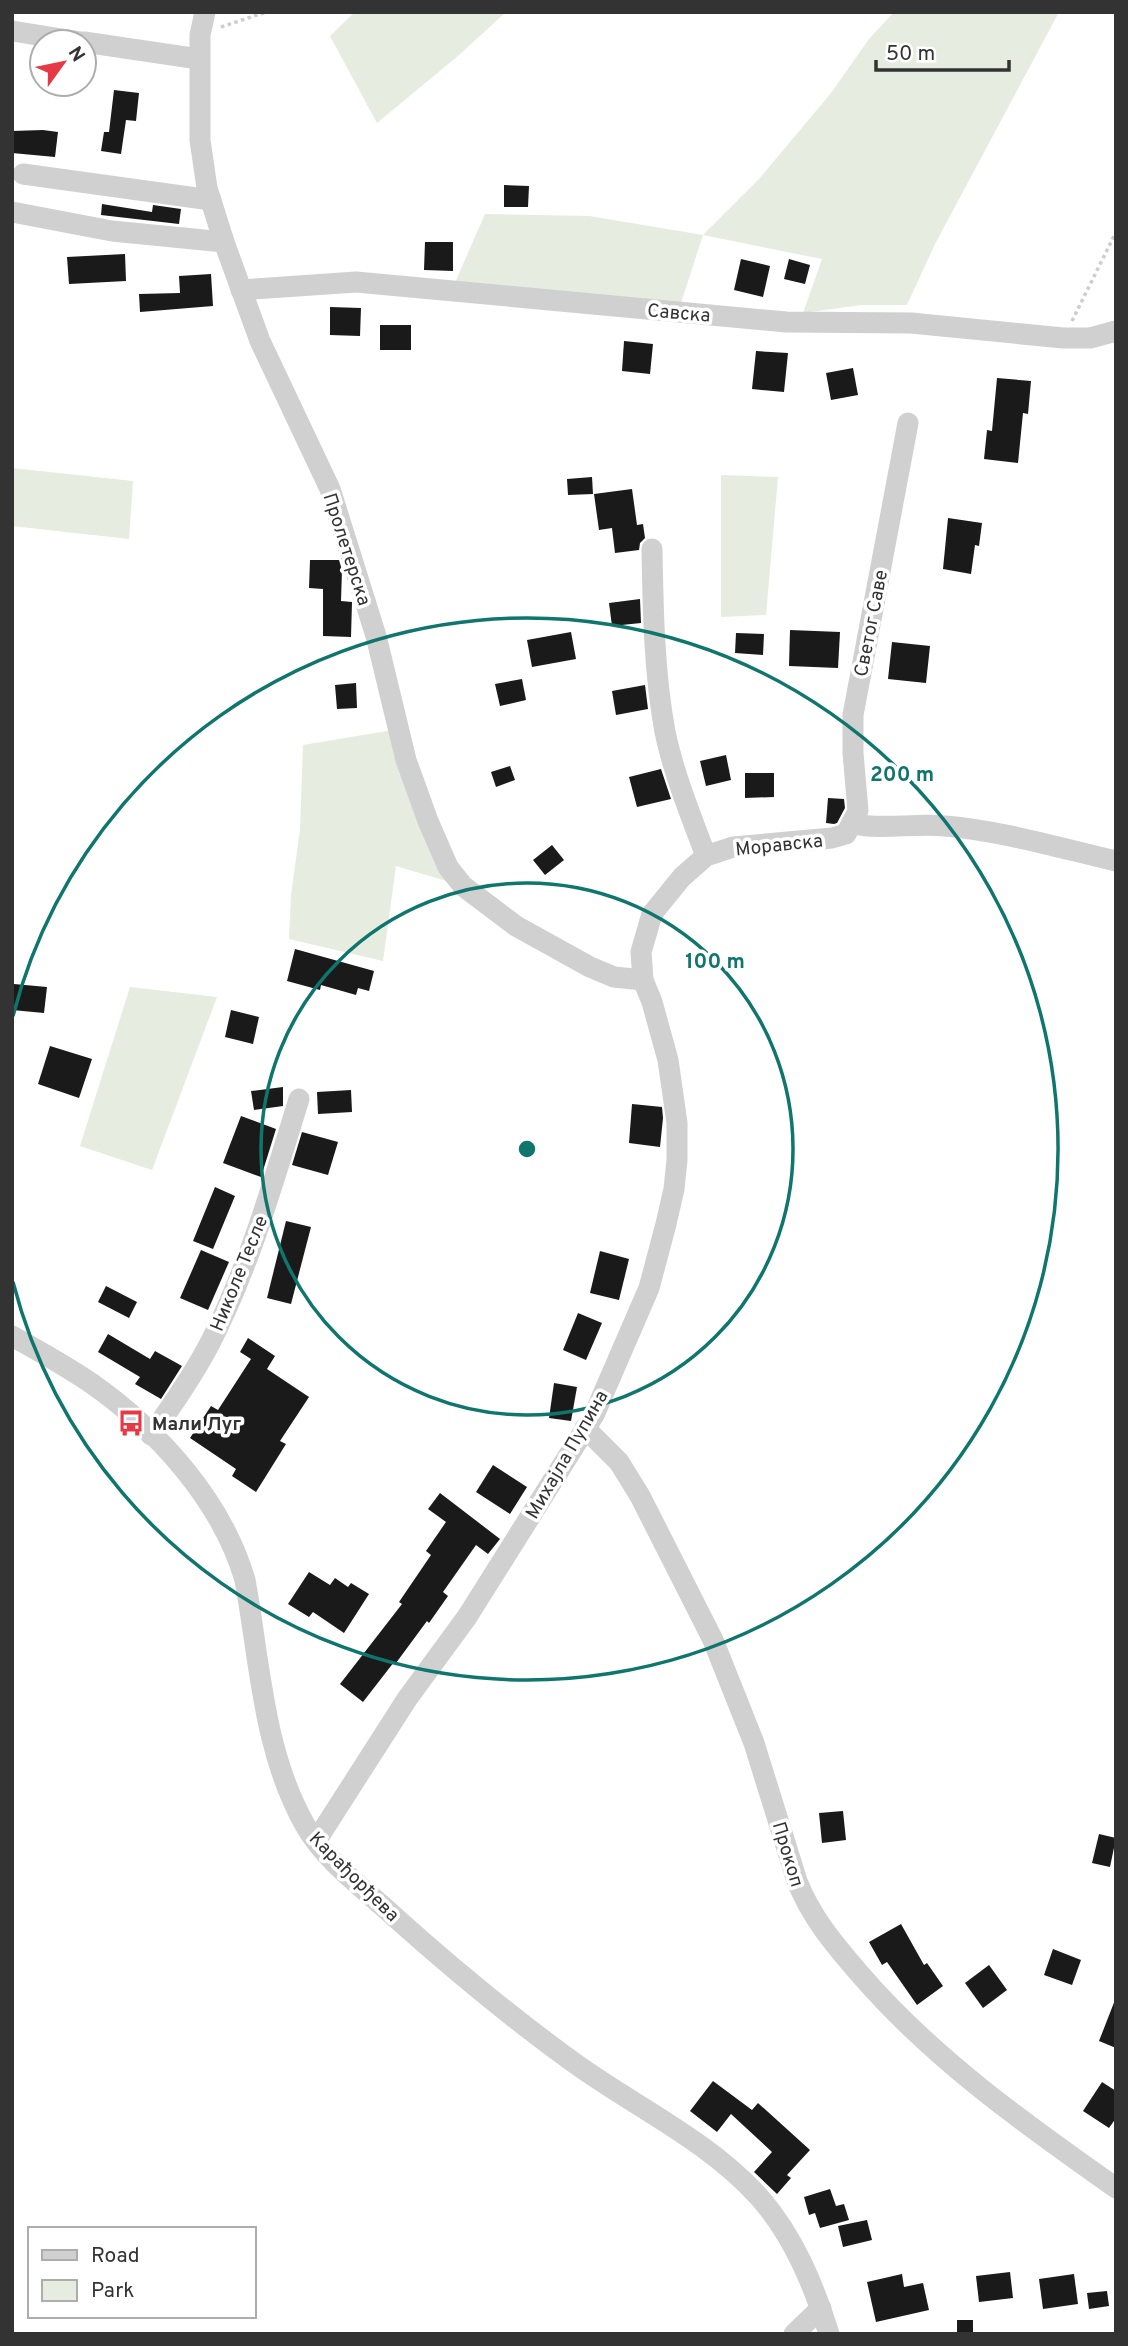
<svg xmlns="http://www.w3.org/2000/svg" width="1128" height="2346" font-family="Overpass,sans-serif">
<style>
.green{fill:#e6ecdf}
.building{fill:#1a1a1a}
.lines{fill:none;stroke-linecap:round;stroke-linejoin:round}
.path{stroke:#cdcdcd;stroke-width:3.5;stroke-dasharray:3.5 3.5;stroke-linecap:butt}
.minor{stroke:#d0d0d0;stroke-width:21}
.ring{fill:none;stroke:#0f766e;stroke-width:3.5}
.labels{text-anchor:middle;stroke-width:7;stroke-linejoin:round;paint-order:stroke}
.street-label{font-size:19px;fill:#333;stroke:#fff}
.poi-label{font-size:19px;font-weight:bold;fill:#333;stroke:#fff;text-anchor:start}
.centre{fill:#0f766e;stroke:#fff;stroke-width:3.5}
.ring-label{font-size:21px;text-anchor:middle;font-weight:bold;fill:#0f766e;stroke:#fff;stroke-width:7;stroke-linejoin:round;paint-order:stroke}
</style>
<rect width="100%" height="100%" fill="#fff"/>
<g class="green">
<path d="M355 12H506L459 55 377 123 330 36Z"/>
<path d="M894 12H1059L935 244 907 305H861L803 313 822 259 703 235 680 306 454 285 485 214 589 216 703 235 759 179 831 93 869 39Z"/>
<path d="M12 468 133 481 129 539 12 526Z"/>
<path d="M721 475 778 477 766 615 721 617Z"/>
<path d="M399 729 463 886 396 866 383 961 289 939 291 895 300 830 303 745Z"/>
<path d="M130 987 217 997 152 1170 80 1146Z"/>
</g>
<g class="building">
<path d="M114 90 139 93 136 121 126 120 121 154 101 151 104 132H109Z"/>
<path d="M43 130 58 132 55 157 12 153V131Z"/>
<path d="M504 185 529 186 528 207H504Z"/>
<path d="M102 204 152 212 153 205 181 209 179 224 101 215Z"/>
<path d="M425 242H453V271L424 270Z"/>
<path d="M125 254 126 281 69 284 67 257Z"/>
<path d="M741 259 770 266 763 297 734 290Z"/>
<path d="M789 259 810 265 805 284 784 279Z"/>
<path d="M211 274 213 306 140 312 139 294 180 293 179 276Z"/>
<path d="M330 307 361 308 360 336 330 335Z"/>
<rect x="380" y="325" width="31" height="25"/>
<path d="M624 341 653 344 650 374 622 371Z"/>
<path d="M756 351 788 353 784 392 752 389Z"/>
<path d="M853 368 858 395 831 400 826 373Z"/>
<path d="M997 378 1031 381 1028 414 1023 413 1018 463 984 459 987 430 992 431Z"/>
<path d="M592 477 593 494 568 495 567 479Z"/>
<path d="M632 489 637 525 643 524 645 538 640 543 639 550 615 553 612 528 599 530 594 494Z"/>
<path d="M948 518 982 523 979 546 975 545 971 574 943 569Z"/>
<path d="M310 560H339L342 570 341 601 352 602 351 637 323 636V589L309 588Z"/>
<path d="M640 599 641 623 612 626 609 603Z"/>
<path d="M790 630 840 632 838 668 789 666Z"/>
<path d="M571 632 576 659 532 667 527 640Z"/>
<path d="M736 633 764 634 763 655 735 653Z"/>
<path d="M892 642 930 646 926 683 888 679Z"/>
<path d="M522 679 526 700 500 706 495 684Z"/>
<path d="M356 683 357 708 337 709 335 685Z"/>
<path d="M645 685 648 709 616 715 612 691Z"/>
<path d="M726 755 731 780 706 786 700 761Z"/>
<path d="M510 766 515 780 496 787 491 772Z"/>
<path d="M661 769 671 799 637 807 629 777Z"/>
<path d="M745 773H774V797L745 798Z"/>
<path d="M828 798 844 799 845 808 837 823 834 824 826 823Z"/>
<path d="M552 845 564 860 545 875 533 860Z"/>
<path d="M295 949 374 971 369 991 358 988 356 995 321 985 320 990 287 981Z"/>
<path d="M14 984 47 987 44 1013 12 1010Z"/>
<path d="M231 1010 259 1017 253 1044 225 1037Z"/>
<path d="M50 1046 92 1059 79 1098 38 1084Z"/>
<path d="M283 1087V1106L254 1110 251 1091Z"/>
<path d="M351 1090 352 1112 318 1114 317 1092Z"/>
<path d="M632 1104 662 1107 663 1118 660 1147 629 1143Z"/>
<path d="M241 1116 276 1129 261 1177 223 1163Z"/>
<path d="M302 1132 338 1142 328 1175 292 1165Z"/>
<path d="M215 1187 235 1196 213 1249 193 1241Z"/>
<path d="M286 1221 311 1227 291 1304 267 1298Z"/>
<path d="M201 1250 229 1262 208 1310 180 1298Z"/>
<path d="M600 1251 629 1259 619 1300 590 1293Z"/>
<path d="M106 1286 137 1302 129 1318 98 1302Z"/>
<path d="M578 1313 602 1323 586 1360 563 1350Z"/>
<path d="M108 1334 150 1359 155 1351 182 1366 161 1399 135 1384 140 1377 98 1352Z"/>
<path d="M248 1338 275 1356 267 1369 309 1397 280 1441 286 1444 256 1492 232 1476 236 1469 190 1438 211 1406 218 1410 251 1359 240 1352Z"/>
<path d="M554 1383 577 1387 571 1421 549 1418Z"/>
<path d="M493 1465 527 1487 510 1514 476 1492Z"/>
<path d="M440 1493 500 1539 488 1554 476 1545 443 1592 448 1596 429 1623 427 1621 396 1663 394 1662 363 1702 340 1684 402 1604 399 1602 431 1555 426 1551 446 1522 428 1509Z"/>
<path d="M309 1572 330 1585 335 1578 348 1587 351 1583 369 1594 344 1633 313 1612 309 1617 288 1604Z"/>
<path d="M843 1811 846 1840 822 1843 819 1813Z"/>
<path d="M1099 1834 1116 1838 1110 1867 1092 1863Z"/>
<path d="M901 1924 924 1965 927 1963 943 1986 917 2005 887 1962 882 1965 869 1942Z"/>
<path d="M1053 1949 1081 1960 1072 1985 1044 1975Z"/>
<path d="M989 1965 1007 1990 983 2008 965 1983Z"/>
<path d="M1115 2000H1116V2048L1099 2041Z"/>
<path d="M713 2081 752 2110 758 2103 810 2150 787 2175 791 2178 777 2194 754 2172 772 2152 731 2114 717 2132 690 2111Z"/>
<path d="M1102 2082 1116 2091V2118L1109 2128 1083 2111Z"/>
<path d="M830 2189 836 2206 844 2204 849 2220 820 2228 815 2213 809 2215 804 2197Z"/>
<path d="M867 2220 872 2240 843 2247 838 2226Z"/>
<path d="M1010 2272 1013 2298 979 2302 976 2276Z"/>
<path d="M902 2274 904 2287 923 2283 929 2310 876 2322 867 2282Z"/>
<path d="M1074 2274 1078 2304 1043 2309 1039 2279Z"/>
<path d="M1107 2291 1109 2306 1089 2309 1087 2293Z"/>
<rect x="957" y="2320" width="16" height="14"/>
</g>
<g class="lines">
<g class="path">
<path d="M221 27 266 12"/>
<path d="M1072 321 1116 232"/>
</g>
<g class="minor">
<path d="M205 12 200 35V140L207 188 224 242 260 341 330 489 376 636 406 760 428 821 448 867 463 886 516 926 590 967 614 977 643 980"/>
<path d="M12 31 81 42"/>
<path d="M84 42 199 59"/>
<path d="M23 174 211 200"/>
<path d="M12 212 112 231 224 242"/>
<path d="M241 290 356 282 786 322 911 323 1063 338H1090L1116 331"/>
<path d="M652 549C653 609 654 672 665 732 674 775 691 816 706 856"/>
<path d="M853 824C883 830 914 823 945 826 1003 831 1060 848 1116 861"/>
<path d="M12 1336C39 1351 66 1366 91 1383 158 1430 222 1501 245 1580 260 1662 263 1751 305 1825 326 1862 366 1890 397 1919 453 1969 512 2018 573 2062 635 2107 708 2140 760 2198 794 2237 814 2286 829 2334"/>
<path d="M585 1428 619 1462 640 1496 713 1640 754 1743 797 1881C811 1917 834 1944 859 1973 932 2058 1025 2124 1116 2188"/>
<path d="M151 1435C172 1406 192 1377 209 1345 249 1268 273 1183 299 1099"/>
<path d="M316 1841 407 1699 467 1617 594 1415 649 1288 666 1224 674 1189 677 1160V1123L668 1060 652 1002 643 980 641 952 652 914 682 877 706 856 733 847 832 838 846 834 858 811 853 753V715L908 423"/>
<path d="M794 2334 821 2308"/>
</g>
</g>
<g class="ring">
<circle cx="527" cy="1149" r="266"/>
<path d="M13 1016A531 531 0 1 1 13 1282"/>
</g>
<defs>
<g id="bus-bare" transform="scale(2.1)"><path d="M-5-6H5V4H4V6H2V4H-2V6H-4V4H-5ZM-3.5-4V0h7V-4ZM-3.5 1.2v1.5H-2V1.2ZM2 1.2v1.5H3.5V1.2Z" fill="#e63946" stroke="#fff" stroke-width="2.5" paint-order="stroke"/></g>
</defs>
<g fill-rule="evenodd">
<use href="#bus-bare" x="131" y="1423"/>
</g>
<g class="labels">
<g class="street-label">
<text transform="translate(679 312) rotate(5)" y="7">Савска</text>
<text transform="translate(348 549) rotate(72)" y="7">Пролетерска</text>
<text transform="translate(870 623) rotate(-79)" y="7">Светог Саве</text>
<text transform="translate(779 844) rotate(-6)" y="7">Моравска</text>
<text transform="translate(238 1273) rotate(-68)" y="7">Николе Тесле</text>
<text transform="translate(566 1454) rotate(-60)" y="7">Михајла Пупина</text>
<text transform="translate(789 1854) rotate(73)" y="7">Прокоп</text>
<text transform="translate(355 1876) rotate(45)" y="7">Карађорђева</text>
</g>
<g class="poi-label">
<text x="152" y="1430">Мали Луг</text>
</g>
</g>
<circle cx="527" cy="1149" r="10" class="centre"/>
<g class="ring-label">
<text x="902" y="781">200 m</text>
<text x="715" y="968">100 m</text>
</g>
<rect width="1128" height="2346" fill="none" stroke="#333333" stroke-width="28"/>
<rect x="28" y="2227" width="228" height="91" fill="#ffffff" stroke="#adadad" stroke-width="2"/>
<rect x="42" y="2250" width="35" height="10" fill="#d0d0d0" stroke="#adadad" stroke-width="2"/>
<text x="91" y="2262" font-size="21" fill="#333333">Road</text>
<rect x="42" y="2280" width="35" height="21" fill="#e6ecdf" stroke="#adadad" stroke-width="2"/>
<text x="91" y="2297" font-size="21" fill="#333333">Park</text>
<g transform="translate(63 63) rotate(57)"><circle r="33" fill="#ffffff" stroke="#adadad" stroke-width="2"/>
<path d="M0-5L12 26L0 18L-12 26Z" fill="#e63946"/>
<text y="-10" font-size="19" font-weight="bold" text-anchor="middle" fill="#333333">N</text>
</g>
<path d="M876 60v10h133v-10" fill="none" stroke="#333333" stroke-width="3.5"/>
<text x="886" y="60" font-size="21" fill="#333333" stroke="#ffffff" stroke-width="5" paint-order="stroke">50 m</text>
</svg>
